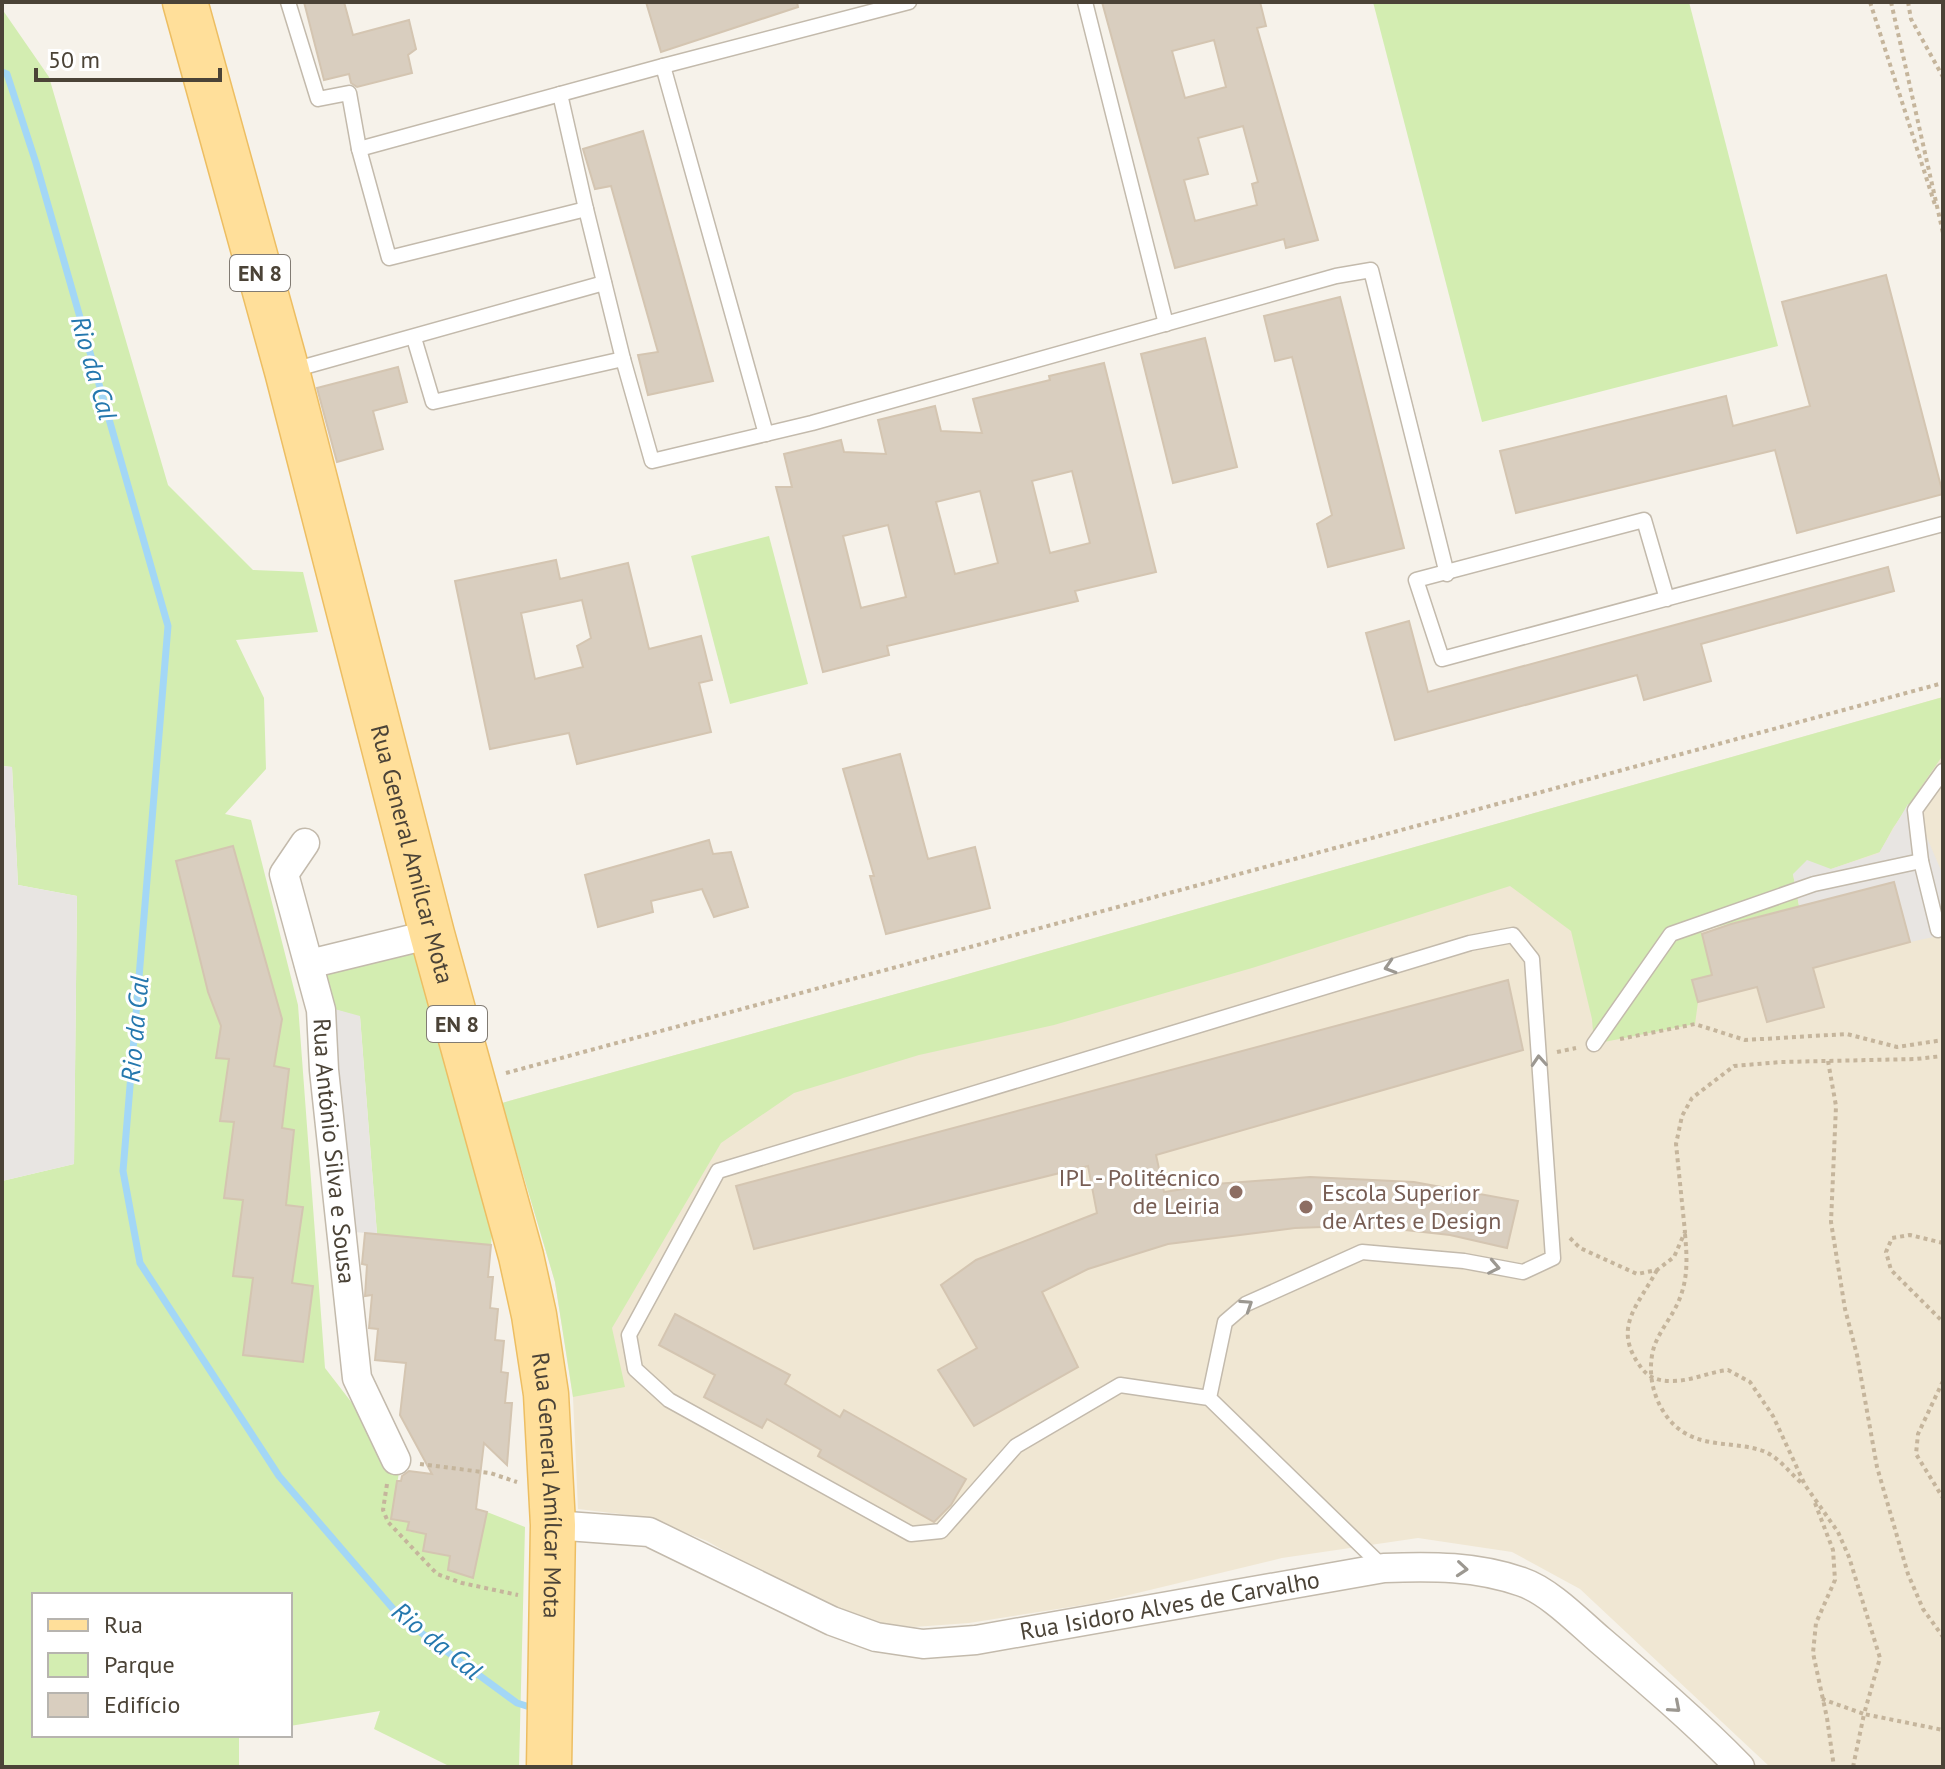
<svg xmlns="http://www.w3.org/2000/svg" width="1945" height="1769" font-family="'PT Sans',sans-serif">
<style>
.education{fill:#f0e7d3}
.green{fill:#d3edb1}
.parking{fill:#e8e5e2}
.lines{fill:none;stroke-linecap:round;stroke-linejoin:round}
.stream{stroke:#a3d7f6;stroke-width:7}
.building{fill:#d9cebf;stroke:#d4c5b1;stroke-width:2;fill-rule:evenodd}
.lane-casing{stroke:#c3baac;stroke-width:17}
.street-casing{stroke:#c3baac;stroke-width:31}
.primary-casing{stroke:#edbe62;stroke-width:47}
.path{stroke:#c5b59c;stroke-width:4;stroke-dasharray:4 4;stroke-linecap:butt}
.lane{stroke:#fff;stroke-width:14}
.street{stroke:#fff;stroke-width:28}
.primary{stroke:#ffdf9a;stroke-width:44}
.oneway{stroke:#9c9891}
.education-dot{fill:#8d6e63;stroke:#fff;stroke-width:3}
.labels{text-anchor:middle;stroke-width:6;stroke-linejoin:round;paint-order:stroke}
.shield{fill:#fff;stroke:#817b73;stroke-width:2}
.shield-label{font-size:22px;font-weight:bold;fill:#4b4337}
.street-label{font-size:24px;fill:#4b4337;stroke:#fff}
.education-label{font-size:24px;fill:#785e54;stroke:#fff;text-anchor:end}
.water-label{font-size:26px;font-style:italic;fill:#2578ae;stroke:#fff}
</style>
<rect width="100%" height="100%" fill="#f6f2ea"/>
<path class="education" d="M1943 697V1767H1770L1580 1589 1512 1552 1418 1538 1282 1558 1096 1603 969 1623 914 1627 871 1622 766 1575 707 1541 645 1517 578 1509 573 1397 555 1282 502 1103 950 979Z"/>
<g class="green">
<path d="M1373 2H1689L1778 346 1482 422Z"/>
<path d="M2 9 49 77 168 485 253 570 303 572 318 632 236 640 264 698 266 769 225 814 251 820 298 1005 325 1368 396 1460 401 1461 391 1519 409 1522 408 1531 426 1534 424 1551 450 1556 448 1570 473 1578 487 1512 525 1527 519 1767H451L374 1729 380 1711 290 1726V1595H34V1735H239V1767H184L183 1765 180 1767H2V1181L74 1164 77 896 18 885 12 767 2 766Z"/>
<path d="M769 536 808 684 730 704 691 556Z"/>
<path d="M1943 697V755L1893 828 1880 852 1831 869 1793 874 1799 906 1701 931 1712 975 1692 980 1698 1002 1695 1024 1594 1044 1592 1019 1571 931 1510 886 1252 968 1054 1025 919 1055 794 1093 721 1143 612 1328 625 1387 573 1397 555 1282 502 1103 950 979Z"/>
<path d="M423 949 455 1092 492 1233 491 1245 377 1234 360 1017 327 1007 320 976Z"/>
</g>
<g class="parking">
<path d="M2 766 12 767 18 885 77 896 74 1164 2 1181Z"/>
<path d="M1908 804 1915 810 1943 875V935L1910 942 1893 882 1799 906 1793 874 1807 860 1831 869 1879 853Z"/>
<path d="M327 1007 360 1016 377 1234 330 1230Z"/>
</g>
<g class="lines">
<path class="stream" d="M2 72 7 74 36 163 168 626 123 1171 140 1263 279 1476 401 1618 517 1703 536 1709"/>
</g>
<g class="building">
<path d="M304 2H344L353 35 409 20 416 49 408 55 412 73 357 87 351 83 349 74 324 80Z"/>
<path d="M646 2H797L798 7 661 52Z"/>
<path d="M1102 2H1260L1266 26 1257 28 1318 240 1286 248 1284 239 1175 268ZM1214 40 1226 87 1185 98 1172 51ZM1243 126 1258 182 1252 184 1257 205 1195 221 1184 180 1208 174 1198 138Z"/>
<path d="M643 131 713 381 648 395 638 355 658 352 611 186 595 189 583 149Z"/>
<path d="M1886 275 1943 494 1797 533 1775 450 1516 513 1500 451 1726 396 1733 426 1810 406 1782 302Z"/>
<path d="M1340 297 1404 548 1328 567 1317 524 1332 515 1292 357 1275 361 1264 316Z"/>
<path d="M1205 338 1237 467 1173 483 1141 354Z"/>
<path d="M1104 363 1156 572 1075 591 1078 601 887 646 889 655 823 672 776 487H792L784 454 841 440 844 452 886 454 878 420 935 406 941 431 982 433 973 399 1050 380 1049 376ZM1072 471 1090 543 1050 553 1032 481ZM980 491 998 563 955 574 936 502ZM888 525 906 597 861 608 843 536Z"/>
<path d="M398 367 407 402 373 411 383 449 337 462 317 388Z"/>
<path d="M556 560 560 579 628 563 649 649 701 636 712 680 699 683 711 732 577 764 569 733 490 749 455 581ZM582 600 591 638 577 646 583 667 535 679 521 613Z"/>
<path d="M1888 567 1894 591 1701 644 1711 681 1644 700 1637 675 1395 740 1366 633 1409 621 1428 692Z"/>
<path d="M900 754 928 859 975 847 990 908 886 934 870 876H874L843 769Z"/>
<path d="M709 840 713 854 731 852 748 907 714 917 702 889 651 901 653 912 598 927 585 875Z"/>
<path d="M233 846 282 1019 274 1066 289 1069 282 1128 294 1130 286 1205 303 1207 292 1283 313 1286 303 1362 243 1355 253 1278 233 1276 243 1200 224 1198 234 1122 220 1121 229 1059 216 1058 221 1026 208 992 176 861Z"/>
<path d="M1894 882 1910 942 1813 968 1824 1007 1767 1022 1757 987 1698 1002 1692 980 1712 975 1702 934 1731 924Z"/>
<path d="M1508 980 1523 1050 1156 1155 1164 1192 1215 1184 1310 1177 1414 1182 1518 1201 1507 1248 1450 1235 1405 1230 1350 1226 1295 1228 1168 1244 1088 1269 1042 1292 1078 1367 974 1426 938 1370 977 1348 941 1285 976 1260 1097 1213 1088 1166 754 1249 736 1186Z"/>
<path d="M365 1233 491 1245 488 1277H493L490 1308 498 1309 495 1340 504 1341 501 1372 508 1373 505 1403H512L507 1465 484 1443 476 1509 487 1512 473 1578 448 1570 450 1556 423 1551 426 1534 407 1530 409 1522 391 1519 397 1481H401L402 1476 409 1471 432 1474 400 1415 406 1363 375 1360 378 1329 369 1328 372 1295 365 1296 367 1265 362 1264Z"/>
<path d="M675 1314 790 1375 785 1384 840 1417 844 1410 966 1479 951 1505 934 1522 818 1456 821 1450 767 1419 762 1428 704 1397 715 1375 659 1345Z"/>
</g>
<g class="lines">
<g class="lane-casing">
<g id="lane">
<path d="M288 2 318 99 349 93 359 149"/>
<path d="M1085 2 1166 324"/>
<path d="M560 94 586 209"/>
<path d="M414 338 433 402 623 359 652 461 812 423 1336 276 1371 270 1447 574"/>
<path d="M623 359 586 209 389 258 359 149 663 66"/>
<path d="M293 370 604 283"/>
<path d="M766 434 663 66 909 2"/>
<path d="M1667 599 1644 520 1416 580 1442 659 1943 524"/>
<path d="M1938 930 1921 861 1915 810 1943 771"/>
<path d="M1594 1044 1671 934 1814 884 1921 861"/>
<path d="M1209 1398 1225 1322 1246 1304 1362 1252 1464 1261 1523 1272 1553 1258 1532 959 1513 935 1470 943 718 1171 629 1335 635 1369 669 1400 911 1534 941 1531 1016 1446 1120 1385 1209 1398 1384 1568"/>
</g>
</g>
<g class="street-casing">
<g id="street">
<path id="s1" d="M305 843 284 874 321 1010 324 1070 357 1378 396 1460"/>
<path d="M309 964 432 934"/>
<path id="s2" d="M553 1525 649 1532 832 1621 876 1637 923 1644 976 1640 1384 1568C1431 1566 1477 1566 1522 1582 1549 1591 1579 1622 1600 1640 1648 1681 1696 1722 1740 1767"/>
</g>
</g>
<g class="primary-casing">
<g id="primary">
<path id="s3" d="M185 2 287 371 432 934 521 1256 534 1315 546 1394 553 1525 549 1767"/>
</g>
</g>
<g class="path">
<path d="M1870 2 1935 205"/>
<path d="M1891 2 1943 233"/>
<path d="M1908 2 1911 19 1943 77"/>
<path d="M1620 1039 1695 1024 1745 1040 1847 1034 1897 1047 1943 1040"/>
<path d="M1557 1052 1576 1048"/>
<path d="M1828 1061 1836 1106 1831 1222 1845 1309 1857 1355 1877 1467 1908 1574 1923 1609 1943 1637"/>
<path d="M506 1073 1943 683"/>
<path d="M1685 1234C1687 1256 1688 1275 1681 1295 1675 1313 1662 1327 1655 1344 1644 1375 1656 1414 1683 1432 1707 1447 1734 1442 1760 1450 1778 1455 1789 1473 1803 1484"/>
<path d="M1570 1238 1580 1248 1637 1274 1657 1270 1674 1257 1685 1232 1676 1144 1682 1116 1692 1098 1734 1066 1781 1062 1916 1059 1943 1056"/>
<path d="M1943 1243 1910 1235 1892 1238 1886 1252 1891 1270 1943 1322"/>
<path d="M1657 1270C1638 1306 1612 1327 1640 1366 1648 1378 1658 1381 1672 1381 1692 1381 1709 1372 1728 1370L1750 1382 1773 1416 1805 1485 1838 1532 1849 1557 1880 1658 1864 1714 1822 1699"/>
<path d="M1943 1381 1918 1434 1916 1454 1943 1498"/>
<path d="M420 1464 490 1473 517 1482"/>
<path d="M387 1484 383 1510 388 1522 437 1574 462 1583 518 1595"/>
<path d="M1815 1503 1833 1550 1835 1580 1816 1623 1813 1653 1827 1718 1834 1767"/>
<path d="M1853 1767 1864 1714 1943 1730"/>
</g>
<use href="#lane" class="lane"/>
<use href="#street" class="street"/>
<use href="#primary" class="primary"/>
</g>
<defs><path id="oneway-chevron" d="M-2-3.5L2.5 0L-2 3.5" fill="none" stroke-width="1.6" stroke-linecap="round" stroke-linejoin="round" transform="scale(2)"/></defs>
<g class="oneway">
<use href="#oneway-chevron" transform="translate(1390 967) rotate(163)"/>
<use href="#oneway-chevron" transform="translate(1539 1061) rotate(-94)"/>
<use href="#oneway-chevron" transform="translate(1494 1267) rotate(11)"/>
<use href="#oneway-chevron" transform="translate(1247 1305) rotate(-33)"/>
<use href="#oneway-chevron" transform="translate(1462 1569) rotate(5)"/>
<use href="#oneway-chevron" transform="translate(1675 1707) rotate(41)"/>
</g>
<g class="education-dot">
<circle cx="1236" cy="1192" r="8"/>
<circle cx="1306" cy="1207" r="8"/>
</g>
<g class="labels">
<g class="shield">
<rect x="230" y="255" width="60" height="36" rx="6"/>
<rect x="427" y="1006" width="60" height="36" rx="6"/>
</g>
<g class="shield-label">
<text x="260" y="281">EN 8</text>
<text x="457" y="1032">EN 8</text>
</g>
<g class="street-label">
<text dy="8" stroke="none"><textPath href="#s3" startOffset="882">Rua General Amílcar Mota</textPath></text>
<text dy="8" stroke="none"><textPath href="#s1" startOffset="320">Rua António Silva e Sousa</textPath></text>
<text dy="8" stroke="none"><textPath href="#s3" startOffset="1530">Rua General Amílcar Mota</textPath></text>
<text dy="8" stroke="none"><textPath href="#s2" startOffset="644">Rua Isidoro Alves de Carvalho</textPath></text>
</g>
<g class="education-label">
<text x="1220" y="1186">IPL - Politécnico<tspan x="1220" dy="28">de Leiria</tspan></text>
<text x="1322" y="1201" text-anchor="start">Escola Superior<tspan x="1322" dy="28">de Artes e Design</tspan></text>
</g>
<g class="water-label">
<text transform="translate(94 368) rotate(74)" y="9">Rio da Cal</text>
<text transform="translate(135 1029) rotate(-85)" y="9">Rio da Cal</text>
<text transform="translate(437 1641) rotate(39)" y="9">Rio da Cal</text>
</g>
</g>
<rect width="1945" height="1769" fill="none" stroke="#4b4337" stroke-width="8"/>
<rect x="32" y="1593" width="260" height="144" fill="#ffffff" stroke="#b7b4af" stroke-width="2"/>
<rect x="48" y="1619" width="40" height="12" fill="#ffdf9a" stroke="#b7b4af" stroke-width="2"/>
<text x="104" y="1633" font-size="24" fill="#4b4337">Rua</text>
<rect x="48" y="1653" width="40" height="24" fill="#d3edb1" stroke="#b7b4af" stroke-width="2"/>
<text x="104" y="1673" font-size="24" fill="#4b4337">Parque</text>
<rect x="48" y="1693" width="40" height="24" fill="#d9cebf" stroke="#b7b4af" stroke-width="2"/>
<text x="104" y="1713" font-size="24" fill="#4b4337">Edifício</text>
<path d="M36 68v12h184v-12" fill="none" stroke="#4b4337" stroke-width="4"/>
<text x="48" y="68" font-size="24" fill="#4b4337" stroke="#ffffff" stroke-width="6" paint-order="stroke">50 m</text>
</svg>
